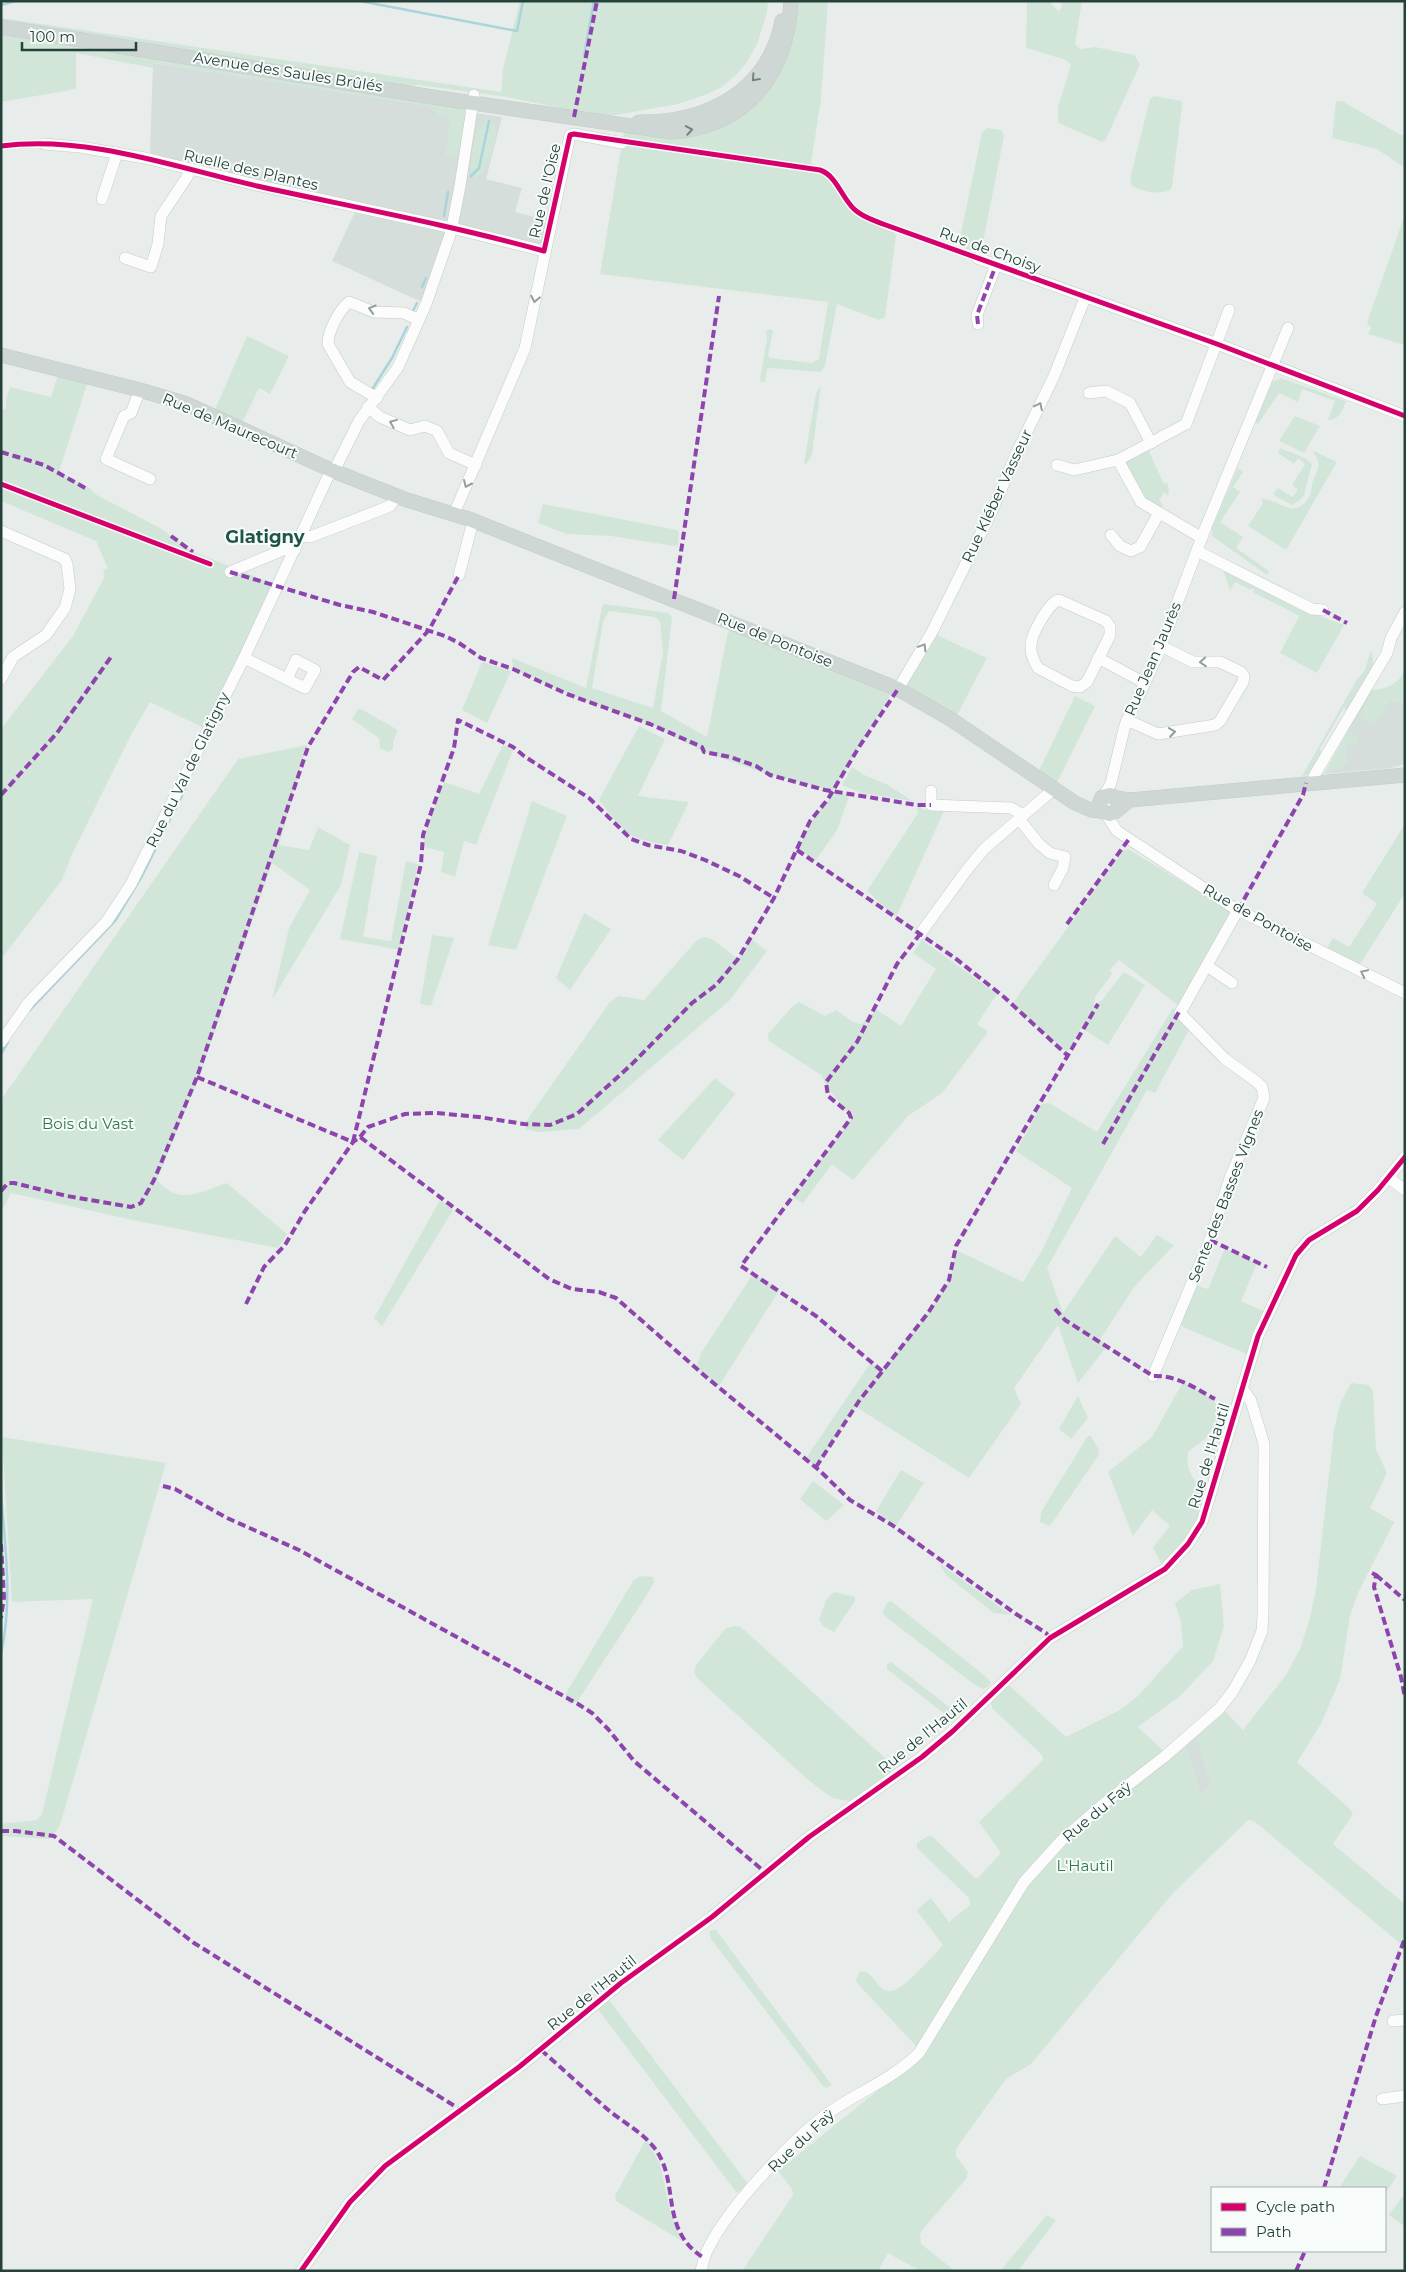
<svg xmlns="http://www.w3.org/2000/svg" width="1406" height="2272" font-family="Montserrat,sans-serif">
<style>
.built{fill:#d6dedb}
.green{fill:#d1e6d8;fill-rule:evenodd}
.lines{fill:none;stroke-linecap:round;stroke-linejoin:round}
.stream{stroke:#a9d4db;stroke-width:2.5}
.minor-casing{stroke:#c5cac8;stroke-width:12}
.major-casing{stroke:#c3ccc9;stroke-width:15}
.minor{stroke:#fcfcfc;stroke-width:11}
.major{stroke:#cfd7d5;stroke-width:14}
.quiet{stroke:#8e44ad;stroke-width:4;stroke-dasharray:8 4;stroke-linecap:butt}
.cycleway-casing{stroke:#f7fbf9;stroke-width:8}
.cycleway{stroke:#d6006c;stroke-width:5}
.oneway{stroke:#718580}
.oneway2{stroke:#909f9b}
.labels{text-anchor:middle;stroke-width:4;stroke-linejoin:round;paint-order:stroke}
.street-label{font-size:15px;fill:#24423a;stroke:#f7fbf9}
.park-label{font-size:15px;fill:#2d7a4b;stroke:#f7fbf9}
.quarter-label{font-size:18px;font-weight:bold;fill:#1f5548;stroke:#f7fbf9}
</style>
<rect width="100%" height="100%" fill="#e8edeb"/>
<g class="built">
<path d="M153 63 502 117 486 179 522 188 515 212 551 221 548 255 452 228 426 304 332 261 355 212 150 153Z"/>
<path d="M1373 690 1396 702 1397 700 1405 701V764L1391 768 1324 774 1370 691Z"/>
<path d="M1196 1735 1212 1785 1201 1796 1185 1745Z"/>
</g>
<g class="green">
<path d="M520 1H768L767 13 757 44 747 62 738 73 722 87 705 95 678 104 604 117 507 97 418 85 404 86 1 23V18L501 92 503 69Z"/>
<path d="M797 1H828L821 99 811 163 828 172 861 212 879 220 895 233 896 236 885 317 879 320 837 304 825 366 821 372 771 368 767 369 765 382H761L760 379 767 339 766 332 769 329 773 331 768 355 770 358 812 363 819 359 828 302 600 274 624 131 736 116Z"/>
<path d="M1027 1H1049L1058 11 1061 9 1062 1H1082L1075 44 1080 49 1095 47 1134 55 1140 64 1106 139 1102 142 1058 123V107L1071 65 1066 60 1026 48Z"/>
<path d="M1 31 463 107 465 111 462 152 455 157 445 155 451 119 439 116 433 107 153 63V68L76 53V89L1 102Z"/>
<path d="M1154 96 1182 101V105L1172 187 1170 190C1156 195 1146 192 1132 186L1130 179 1150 99Z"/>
<path d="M1342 101 1399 134 1405 135V168L1377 149 1332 138 1336 102Z"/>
<path d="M490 119C506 128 485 176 475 179L471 176C471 159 472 126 490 119Z"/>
<path d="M987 128 1001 130 1004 136 982 247 978 252 961 247 959 242 982 133Z"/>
<path d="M1405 214V345L1368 334 1371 328 1367 323Z"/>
<path d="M247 336 289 356 270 394 259 388 241 425 214 412Z"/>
<path d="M58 375 88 381 59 472 91 489 93 493 160 528 192 551 278 586 208 730 150 702 131 735 73 852 62 880 1 959V729L73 636 105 576 103 574 105 569H108L96 541 1 501V409H6V399L10 387 51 397Z"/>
<path d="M1281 378 1346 401C1343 410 1339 420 1328 420L1335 401 1302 389 1298 402 1279 393 1258 424 1255 421 1271 383Z"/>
<path d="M821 385 812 455 806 464 804 463 805 456 816 394Z"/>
<path d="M1295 416 1320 426 1304 453 1279 441Z"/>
<path d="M1143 447 1151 450 1149 452 1164 484 1167 483 1169 490 1168 496 1164 492 1159 501 1163 505 1159 510 1146 502 1121 461 1129 455V461L1143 453Z"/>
<path d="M1280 448 1305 458 1312 464 1304 495 1301 499 1292 505 1275 496 1274 493 1278 488 1293 497 1298 489 1292 485 1305 464 1298 458 1294 464 1278 453Z"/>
<path d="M1314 451 1337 462 1286 550 1248 526 1263 503 1261 499C1280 498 1294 522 1309 497 1312 491 1311 484 1314 478 1319 468 1321 461 1313 453Z"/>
<path d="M1238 468 1243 472 1233 487 1240 492 1220 522 1243 537 1236 548 1269 571 1267 575 1212 536V528Z"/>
<path d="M543 504 677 530 679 532 678 545 675 546 611 536 567 534 538 523Z"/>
<path d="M1223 570 1317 615 1344 625 1317 673 1280 653 1299 616 1253 592 1254 589H1249L1235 582 1230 590Z"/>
<path d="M604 604 669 613 672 618 661 711 707 737 729 626 892 692 833 791 770 775 704 752 650 724 567 694 513 669 512 658 586 688 602 607ZM609 611 654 617 660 621 663 652 653 708 592 688 603 622Z"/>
<path d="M934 634 987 658 957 715 903 686Z"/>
<path d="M1371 650 1374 665 1346 712 1344 707 1320 749 1322 755 1309 775 1302 776 1356 681 1365 670Z"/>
<path d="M482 662 511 671 487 723 462 710Z"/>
<path d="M1405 670V701L1402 703 1397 700 1396 702 1383 696 1390 701 1375 726 1359 717 1373 690C1386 689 1400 683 1405 670Z"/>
<path d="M1075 696 1095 706 1054 789 1036 777Z"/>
<path d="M359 708 398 730 393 742V749L389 752 380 748 379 738 352 719Z"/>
<path d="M639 726 665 739 638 796 689 802 668 845C626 839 625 833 599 800Z"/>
<path d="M1351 726H1353L1350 730 1352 734 1358 738 1356 744H1347V764L1342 765V772L1340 768 1332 769V773L1324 774Z"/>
<path d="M307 745 279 845 309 850 318 827 350 845 341 885 272 1000 289 928 310 890 272 863 200 1075 157 1180C179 1206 200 1192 227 1183L287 1234 278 1248 137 1221 11 1193 1 1212V1100L238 759Z"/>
<path d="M503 745 513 750 476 845 464 841 455 877 441 872 444 852 424 847 425 833 444 782 479 794Z"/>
<path d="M852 767 862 774 888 785 912 801 862 793 842 785Z"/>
<path d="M834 793 850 794 837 830 816 860 798 849 811 822Z"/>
<path d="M532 801 567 816 516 950 488 945Z"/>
<path d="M917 805 924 810 944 811 896 917 867 891 918 813Z"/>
<path d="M1405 824V893L1359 966 1326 950 1333 938 1349 947 1377 904 1362 893Z"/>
<path d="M1128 849 1232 912 1179 1006 1119 960 1110 970 1112 974 1095 997 1094 1005 1102 1000 1124 972 1145 985 1108 1045 1081 1028 1067 1052 1012 1004 1124 850Z"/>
<path d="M359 852 377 856 363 937 391 941 406 861 418 864 400 950 340 939Z"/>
<path d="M584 913 611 929 570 990 556 978Z"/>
<path d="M432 935 454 938 431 1006 420 1004Z"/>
<path d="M704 937 712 939 738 959 750 938 767 951 729 1001 579 1129 539 1132 526 1129 524 1124 610 1002 619 996 644 1000 697 940Z"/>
<path d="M922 940 997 994 977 1024 988 1032 942 1093 908 1116 853 1180 832 1164 803 1203 793 1198 852 1118 827 1087 821 1075 769 1041 768 1034 791 1008 799 1002 825 1016 836 1010 853 1022 861 1024 877 1010 901 1026 936 969 913 953Z"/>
<path d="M1173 1008 1190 1028 1155 1093 1147 1090 1047 1268 1063 1313 1115 1236 1141 1257 1157 1235 1174 1245 1134 1287 1100 1340 1108 1345 1078 1383 1058 1325 1014 1388 1021 1404 969 1478 856 1407 816 1467 806 1458 871 1362 882 1371 928 1313 949 1280 956 1250 1023 1282 1041 1252 1072 1188 1016 1151 1042 1104 1049 1103 1097 1132Z"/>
<path d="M715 1078 735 1094 683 1160 658 1140Z"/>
<path d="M440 1200 453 1210 382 1326 374 1318Z"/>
<path d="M1225 1248 1257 1263 1241 1301 1264 1311 1249 1355 1183 1327 1180 1324 1195 1285 1208 1289Z"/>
<path d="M753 1274 780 1289 719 1386 696 1368 701 1353Z"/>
<path d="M1183 1382C1199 1390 1214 1397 1223 1414L1206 1438 1188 1452C1186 1474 1193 1480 1209 1492L1184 1549 1163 1567 1153 1547 1170 1526 1152 1510 1133 1536 1108 1472 1152 1437Z"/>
<path d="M1351 1383 1369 1385 1373 1391 1376 1449 1387 1473 1370 1508 1394 1522 1358 1593 1350 1616 1340 1679 1321 1724 1297 1762 1349 1808 1353 1814 1333 1844 1405 1904V1941L1402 1945 1254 1821 1248 1820 1173 1893 1031 2064 1006 2079 956 2149V2156L968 2172 966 2179 924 2228 920 2235 921 2244 955 2271H920L888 2253 878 2271H742L793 2195 792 2189 778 2171 913 2062 916 2046 859 1985 856 1980 859 1972C874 1968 876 1992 890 1991 904 1991 933 1955 943 1945L917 1911 920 1907 931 1898 949 1922 970 1905 969 1898 917 1848V1843L928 1836 933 1837 975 1878H978L1001 1853 979 1822 1043 1760 1042 1755 992 1708 991 1702 1009 1685 1066 1737 1120 1710 1138 1696 1183 1646 1181 1622 1175 1603 1192 1590 1220 1584 1224 1626 1213 1661 1180 1696 1138 1727 1170 1757 1185 1745 1201 1796 1212 1785 1196 1735 1225 1711 1243 1730 1286 1675 1300 1649 1310 1618 1316 1589 1334 1430 1340 1404Z"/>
<path d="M1078 1396 1088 1418 1071 1439 1059 1429Z"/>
<path d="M1088 1436H1091L1099 1450 1098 1456 1050 1526 1040 1522 1041 1512Z"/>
<path d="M2 1437 166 1463 60 1825 50 1839 1 1836V1824L37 1820 42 1814 93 1599 12 1602Z"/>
<path d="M901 1470 924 1483 896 1526 876 1511Z"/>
<path d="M813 1481 844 1505 826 1521 800 1499Z"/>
<path d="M939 1563 1011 1615 994 1613 946 1575Z"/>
<path d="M640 1576 653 1577 654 1582 650 1590 577 1702 569 1704 565 1695 633 1581Z"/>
<path d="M834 1592 855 1597V1601L834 1632 823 1626 819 1619 826 1600Z"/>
<path d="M891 1601 985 1676 991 1683 988 1687 983 1689 975 1685 886 1617 882 1613 887 1603Z"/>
<path d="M735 1626 741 1627 886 1759 891 1764V1772L859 1797 849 1801 832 1798 807 1779 697 1678 694 1672 696 1665 726 1628Z"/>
<path d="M891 1662 957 1713 958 1716 954 1720 950 1718 887 1669V1665Z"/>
<path d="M712 1930H716L719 1934 832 2085 826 2088 823 2086 711 1939 709 1932Z"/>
<path d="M609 2000 748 2184 737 2193 597 2008Z"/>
<path d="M646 2139 660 2164 671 2215 682 2241 616 2201 615 2196Z"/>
<path d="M1360 2156 1397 2176 1385 2194V2188H1339Z"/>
<path d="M1405 2193V2227L1389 2215Z"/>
<path d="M1047 2215 1056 2220 1018 2271H1000Z"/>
</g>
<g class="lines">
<g class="stream">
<path d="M360 1 517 31 523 1"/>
<path d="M1 5 15 1"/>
<path d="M584 56 594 1"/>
<path d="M471 176 479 168 489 121"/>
<path d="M444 216 448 192"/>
<path d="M422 287 426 278"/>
<path d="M413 311 417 303"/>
<path d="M373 388 392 358 407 327"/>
<path d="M184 790 187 785"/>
<path d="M179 801 182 796"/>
<path d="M173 813 177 806"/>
<path d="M168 823 170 819"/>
<path d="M160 839 165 830"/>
<path d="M29 1011 115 921 142 876 157 846"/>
<path d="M1 1054 8 1042"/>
<path d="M1 1492C5 1548 13 1599 1 1654"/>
</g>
<g class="minor-casing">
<g id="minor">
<path d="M44 144 80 147 145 158 256 185 452 228 544 251"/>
<path d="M102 199 117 153"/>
<path d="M125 258 151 267 158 244 161 216 187 177 190 169"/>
<path d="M977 258 1217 344 1405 416"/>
<path d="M978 324 977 315 996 265"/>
<path d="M140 390 131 413 124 416 106 459 150 479"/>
<path d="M1089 393 1106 391 1130 403 1151 443"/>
<path d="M377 398 350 382 328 344C328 331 339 310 349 302L374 312 404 313 419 320"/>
<path d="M368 407 380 417 410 430 425 426 437 431 449 453 476 465"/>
<path d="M1118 460 1141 502 1202 538"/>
<path d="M1057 465 1074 470 1118 460 1186 424 1229 310"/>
<path d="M334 471 359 421 398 367 426 304 451 232 460 186 474 95"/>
<path d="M454 514 525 348 570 135 574 134 622 143"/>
<path d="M1 531 65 559 67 564 70 589 65 608 46 635 13 657 1 679"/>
<path d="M1111 535 1120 546 1131 551 1140 547 1159 513"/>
<path d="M301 536 310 537 390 506 397 496"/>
<path d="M1197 551 1312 609 1323 610"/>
<path d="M230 572 288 548 295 550"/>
<path d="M459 575 473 521"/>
<path d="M1059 600 1106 621 1110 627V635L1087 682 1080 687 1072 686 1038 668C1034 662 1030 652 1031 645 1031 635 1049 602 1059 600Z"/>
<path d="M244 658 305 688 315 670 296 660 287 679"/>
<path d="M1098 658 1145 683"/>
<path d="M898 689 932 632 992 511 1017 452 1054 376 1085 298"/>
<path d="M1127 720 1158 734 1215 725 1220 721 1243 682 1244 676 1241 672 1220 662H1193L1161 646"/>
<path d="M1315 782 1314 776 1387 653 1391 638 1405 612"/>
<path d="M931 791V805L1011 808 1023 815"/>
<path d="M1104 796 1111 783 1125 725 1157 657 1205 529 1288 328"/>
<path d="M1106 814 1117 831 1234 908 1405 993"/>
<path d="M1019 819 1039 844 1050 853 1065 857 1063 868 1054 885"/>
<path d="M920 934 966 871 984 849 1054 789"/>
<path d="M1207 966 1232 983"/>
<path d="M1 1042 29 1002 107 921 131 884 244 658 331 470"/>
<path d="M1389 1178 1405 1190"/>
<path d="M1153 1376 1210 1240 1230 1178 1264 1098 1262 1087 1257 1082 1225 1059 1180 1013 1238 910"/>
<path d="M1393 2021 1405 2020"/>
<path d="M1382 2099 1405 2096"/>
<path d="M301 2271 350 2202 385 2166 519 2067 621 1983 712 1917 809 1837 922 1757 953 1731 1050 1638 1165 1569 1188 1544 1202 1522 1258 1336 1296 1255 1309 1240 1357 1211 1378 1190 1405 1157"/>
<path d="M701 2271C703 2263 704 2256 708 2249 728 2208 790 2141 827 2114 856 2093 893 2079 919 2053L1024 1882 1061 1841 1106 1802 1164 1757 1219 1709 1233 1691 1250 1661 1262 1631 1263 1614 1264 1444 1251 1401 1242 1388"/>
</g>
</g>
<g class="major-casing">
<g id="major">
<path d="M1 27 439 98 672 132C748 126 787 74 791 1"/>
<path d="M639 122C706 123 768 92 782 21"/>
<path d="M1 355 140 390 187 404 331 470 407 500 469 519 898 689 952 720 1075 803 1091 810 1101 811"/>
<path d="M1116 798 1130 800 1405 775"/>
<path d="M1119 804 1116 798 1110 795 1102 797 1099 804 1101 811 1109 814 1115 812 1130 800"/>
</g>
</g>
<use href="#minor" class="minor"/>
<use href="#major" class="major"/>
<g class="quiet">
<path d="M574 117 597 1"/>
<path d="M978 324 977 315 996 265"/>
<path d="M1 452 44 465 87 489"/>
<path d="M171 536 193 552"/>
<path d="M230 572 340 605 373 612 445 636 459 643 481 658 513 669 567 694 650 724 702 747 704 752 730 757 756 766 770 775 825 790 917 805H931"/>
<path d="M674 599 719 296"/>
<path d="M1323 610 1347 623"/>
<path d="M1 795 57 733 111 657"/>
<path d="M797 850 955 958 1004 997 1067 1055"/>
<path d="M1238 910 1303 795 1306 783"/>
<path d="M1067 924 1129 839"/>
<path d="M197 1077 353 1142"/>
<path d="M360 1137 368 1127 405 1114 436 1113 479 1117 524 1124 550 1125 577 1114 631 1065 692 1003 716 985 738 959 774 898 810 821 828 799 859 747 898 689"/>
<path d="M353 1142 421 864 423 835 454 748 458 720 513 747 524 756 589 798 631 839 648 845 681 851 705 860 739 876 774 898"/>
<path d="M1103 1144 1180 1010"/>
<path d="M1 1191 8 1183H14L67 1196 131 1207 141 1203 154 1180 197 1077 308 747 353 672 359 667 383 680 429 630 459 575"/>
<path d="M1210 1240 1267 1267"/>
<path d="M246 1304 264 1267 285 1245 305 1211 353 1142 360 1137 549 1279 572 1289 599 1292 616 1298 705 1376 820 1471 850 1500 892 1525 1016 1614 1046 1633 1050 1638"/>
<path d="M1055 1309 1065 1320 1153 1376C1177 1375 1195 1388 1215 1399"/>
<path d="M882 1371 816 1316 741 1266 851 1118 849 1113 828 1096 826 1082 857 1042 897 964 920 934"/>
<path d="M816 1467 859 1401 928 1313 949 1280 956 1246 1098 1004"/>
<path d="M163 1486 175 1489 227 1518 299 1550 578 1704 592 1713 608 1729 634 1761 766 1873"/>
<path d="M1 1544 4 1597 1 1618"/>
<path d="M1372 1573 1376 1575 1374 1587 1401 1677 1405 1698"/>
<path d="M1376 1575 1405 1600"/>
<path d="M1 1831H16L54 1836 194 1943 461 2110"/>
<path d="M541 2050C563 2069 584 2089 606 2108 622 2122 643 2132 656 2150 680 2184 659 2230 704 2258"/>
<path d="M1324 2188 1376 2016 1405 1938"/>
<path d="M1296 2271 1305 2251"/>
</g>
<g class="cycleway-casing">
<g id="cycleway">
<path d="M1 146C88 135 174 167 257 186 353 207 450 225 544 251L570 135 574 134 820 170C836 175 842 198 854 209 862 217 873 220 883 224L1217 344 1405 416"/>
<path d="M1 484 210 564"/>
<path d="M301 2271 350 2202 385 2166 519 2067 621 1983 712 1917 809 1837 922 1757 953 1731 1050 1638 1165 1569 1188 1544 1202 1522 1258 1336 1296 1255 1309 1240 1357 1211 1378 1190 1405 1157"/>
</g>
</g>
<use href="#cycleway" class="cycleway"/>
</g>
<defs><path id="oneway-chevron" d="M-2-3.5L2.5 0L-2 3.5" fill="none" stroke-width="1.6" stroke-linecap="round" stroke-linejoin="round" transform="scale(1.25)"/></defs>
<g class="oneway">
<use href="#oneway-chevron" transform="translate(755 78) rotate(132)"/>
<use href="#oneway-chevron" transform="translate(689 130) rotate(-10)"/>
</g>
<g class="oneway2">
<use href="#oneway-chevron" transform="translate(535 299) rotate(101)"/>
<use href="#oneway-chevron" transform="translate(372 309) rotate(-163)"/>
<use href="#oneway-chevron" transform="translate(1039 406) rotate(-64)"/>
<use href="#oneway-chevron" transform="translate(393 423) rotate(-158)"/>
<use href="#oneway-chevron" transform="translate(467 484) rotate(114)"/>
<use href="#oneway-chevron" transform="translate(923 647) rotate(-59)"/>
<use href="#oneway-chevron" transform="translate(1203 662) rotate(176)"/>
<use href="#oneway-chevron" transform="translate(1172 732) rotate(-8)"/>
<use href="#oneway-chevron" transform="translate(1364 973) rotate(-154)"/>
</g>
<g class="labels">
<g class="street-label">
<text transform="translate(288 72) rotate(9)" y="5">Avenue des Saules Brûlés</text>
<text transform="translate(251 170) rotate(13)" y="5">Ruelle des Plantes</text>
<text transform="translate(545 191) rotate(-77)" y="5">Rue de l'Oise</text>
<text transform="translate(990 250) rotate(20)" y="5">Rue de Choisy</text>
<text transform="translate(230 426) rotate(23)" y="5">Rue de Maurecourt</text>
<text transform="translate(997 496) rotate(-65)" y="5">Rue Kléber Vasseur</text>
<text transform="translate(775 640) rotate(22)" y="5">Rue de Pontoise</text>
<text transform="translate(1153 659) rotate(-67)" y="5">Rue Jean Jaurès</text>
<text transform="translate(188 770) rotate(-64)" y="5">Rue du Val de Glatigny</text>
<text transform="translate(1258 918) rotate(29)" y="5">Rue de Pontoise</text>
<text transform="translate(1226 1196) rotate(-69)" y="5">Sente des Basses Vignes</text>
<text transform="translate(1209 1456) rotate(-73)" y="5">Rue de l'Hautil</text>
<text transform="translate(923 1736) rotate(-39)" y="5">Rue de l'Hautil</text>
<text transform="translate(1097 1812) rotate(-40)" y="5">Rue du Faÿ</text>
<text transform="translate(592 1993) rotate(-39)" y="5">Rue de l'Hautil</text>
<text transform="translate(801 2141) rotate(-43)" y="5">Rue du Faÿ</text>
</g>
<g class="park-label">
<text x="88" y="1129">Bois du Vast</text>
<text x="1085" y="1871">L'Hautil</text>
</g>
<g class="quarter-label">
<text x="265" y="543">Glatigny</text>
</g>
</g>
<rect width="1406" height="2272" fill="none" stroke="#24423a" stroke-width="5"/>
<rect x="1211" y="2187" width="175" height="65" fill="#f7fbf9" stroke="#a3b1ad"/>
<rect x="1221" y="2203" width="25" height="8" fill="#d6006c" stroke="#a3b1ad"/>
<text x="1256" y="2212" font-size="15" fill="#24423a">Cycle path</text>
<rect x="1221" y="2228" width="25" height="8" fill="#8e44ad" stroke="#a3b1ad"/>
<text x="1256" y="2237" font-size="15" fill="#24423a">Path</text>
<path d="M22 42v8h114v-8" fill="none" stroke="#24423a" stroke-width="2.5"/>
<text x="30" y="42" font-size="15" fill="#24423a" stroke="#f7fbf9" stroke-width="4" paint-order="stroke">100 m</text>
</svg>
